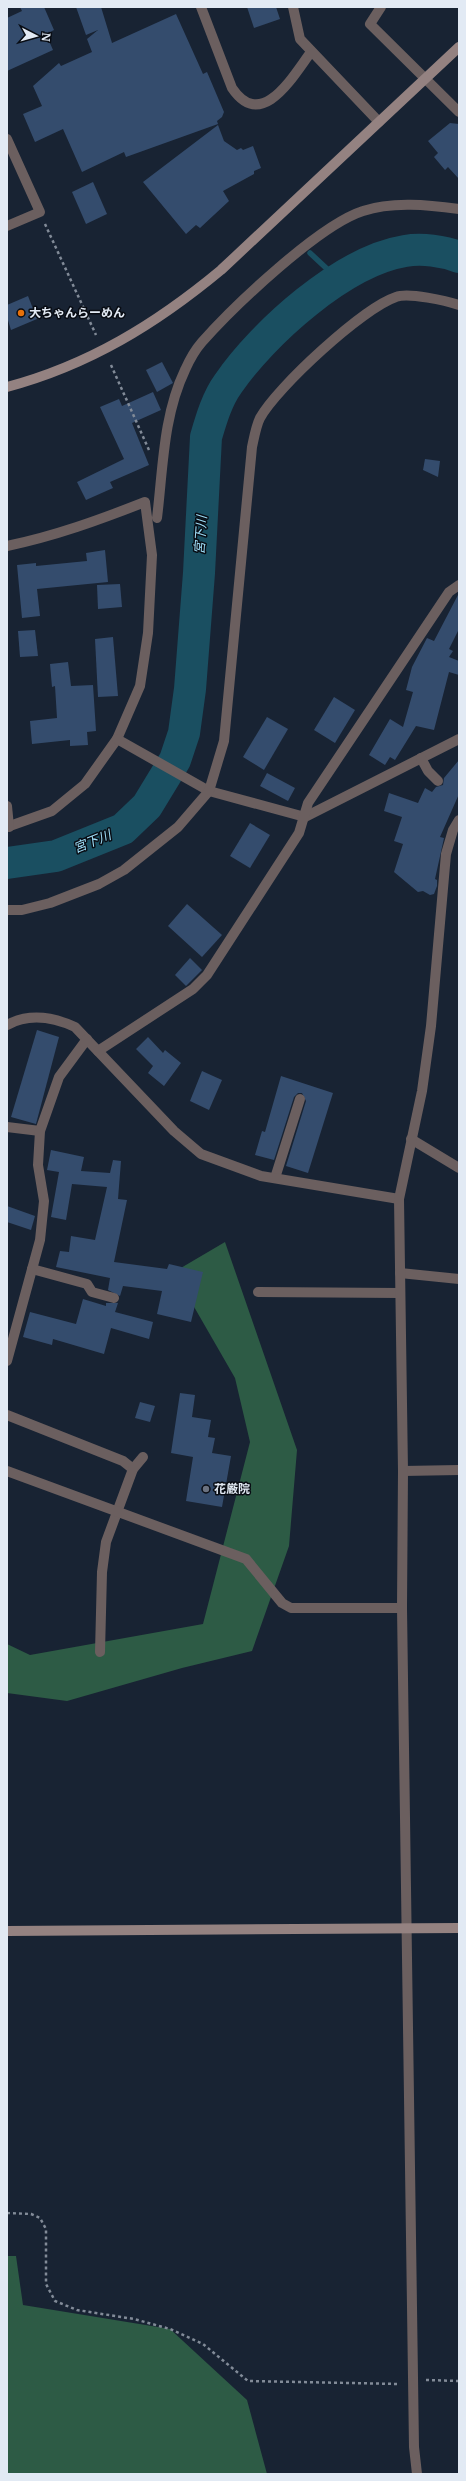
<svg xmlns="http://www.w3.org/2000/svg" width="466" height="2481" font-family="Merriweather,'Noto Sans JP',serif">
<style>
.forest{fill:#2d5b45}
.lines{fill:none;stroke-linecap:round;stroke-linejoin:round}
.stream{stroke:#1a4f61;stroke-width:5.5}
.river{stroke:#1a4f61;stroke-width:32}
.building{fill:#344c6d}
.path{stroke:#828b98;stroke-width:2.5;stroke-dasharray:3 3;stroke-linecap:butt}
.lane{stroke:#6b5f5f;stroke-width:10}
.street{stroke:#6b5f5f;stroke-width:10}
.secondary{stroke:#948281;stroke-width:10}
.food-dot{fill:#e8710a;stroke:#080c13;stroke-width:1.5}
.worship-dot{fill:#6b7280;stroke:#080c13;stroke-width:1.5}
.labels{text-anchor:middle;stroke-width:3;stroke-linejoin:round;paint-order:stroke}
.poi-label{font-size:12px;font-weight:bold;fill:#e2eaf4;stroke:#080c13;text-anchor:start}
.water-label{font-size:13px;font-style:italic;fill:#a0e0fa;stroke:#080c13}
</style>
<rect width="100%" height="100%" fill="#182333"/>
<g class="forest">
<path d="M225 1242 297 1450 289 1546 252 1651 182 1668 67 1701 7 1693V1644L30 1655 203 1624 250 1442 235 1378 174 1272Z"/>
<path d="M7 2256H16L23 2305 170 2329 247 2400 267 2474H7Z"/>
</g>
<g class="lines">
<path class="stream" d="M310 253 339 280"/>
<path class="river" d="M7 863 56 856 123 829 147 806 175 760 184 733 190 689 199 573 206 437C211 420 217 399 228 384 263 333 343 261 405 251 422 248 443 251 459 257"/>
</g>
<g class="building">
<path d="M20 7H44L54 30 46 34 53 50 7 71V18L22 11Z"/>
<path d="M76 7H101L112 43 176 14 203 74 207 72 224 112 222 117 217 121 218 124 126 157 124 152 82 172 63 129 35 142 23 114 42 106 33 86 59 63 61 66 92 52 87 39 98 30 86 35Z"/>
<path d="M247 7H276L280 19 254 28Z"/>
<path d="M450 123 459 124V179L448 167 445 170 434 157 438 153 428 141Z"/>
<path d="M218 125 224 141 237 150 241 148 243 150 253 146 261 168 254 171V174L223 191 229 201 200 228 196 225 186 234 143 182Z"/>
<path d="M93 182 107 214 86 224 72 192Z"/>
<path d="M28 296 37 319 11 330 7 317V305Z"/>
<path d="M162 362 173 383 157 392 146 370Z"/>
<path d="M153 392 161 410 132 423 149 465 110 482 113 488 86 500 77 482 124 459 100 407 119 399 122 406Z"/>
<path d="M425 459 440 461 438 477 423 470Z"/>
<path d="M105 550 108 582 37 589 40 616 22 618 17 565 36 563V566L87 561 86 553Z"/>
<path d="M120 584 122 607 98 609 97 585Z"/>
<path d="M459 593V629L449 649 453 651 449 657 459 661V675L449 672 434 730 416 726 395 760 390 757 385 765 369 755 390 719 403 727 413 692 406 690 412 667 427 638 434 641Z"/>
<path d="M35 630 38 656 20 657 18 631Z"/>
<path d="M113 637 118 696 98 697 95 639Z"/>
<path d="M68 662 71 686 93 685 96 731 87 732 88 745 70 746V740L32 744 30 721 57 718 55 686 52 687 50 664Z"/>
<path d="M334 697 355 710 335 743 314 730Z"/>
<path d="M267 717 288 729 264 770 243 757Z"/>
<path d="M459 760V794L440 837 444 838 435 879 437 880V886L434 894 430 895 423 891 418 892 394 872 403 844 394 841 402 817 384 811 389 793 418 803 425 788 432 792 436 787 443 785 444 778Z"/>
<path d="M267 773 295 788 288 801 260 786Z"/>
<path d="M250 823 270 835 250 868 230 856Z"/>
<path d="M187 904 222 935 202 957 168 926Z"/>
<path d="M190 958 202 970 186 986 175 975Z"/>
<path d="M37 1030 59 1037 36 1124 11 1117Z"/>
<path d="M148 1037 163 1053 165 1050 181 1063 164 1086 148 1073 153 1066 136 1049Z"/>
<path d="M202 1071 222 1080 209 1110 190 1101Z"/>
<path d="M281 1076 333 1093 308 1173 286 1166 306 1101 302 1093H298L294 1097 274 1160 255 1155 262 1131 265 1132Z"/>
<path d="M51 1150 84 1157 81 1171 110 1173 113 1160 121 1161 118 1199 127 1200 114 1262 167 1269 169 1264 203 1272 191 1322 157 1314 162 1291 123 1286 120 1296 108 1290 110 1278 56 1267 60 1251 69 1252 71 1236 95 1240 107 1187 72 1184 66 1220 51 1217 59 1172 47 1170Z"/>
<path d="M7 1206 35 1216 31 1230 7 1222Z"/>
<path d="M83 1299 106 1306V1303H118L115 1312 153 1322 149 1339 111 1328 104 1354 53 1339 52 1345 23 1337 30 1312 76 1324Z"/>
<path d="M180 1393 195 1395 192 1417 211 1420 208 1437 215 1438 212 1453 231 1456 222 1507 186 1501 193 1457 171 1453Z"/>
<path d="M140 1402 155 1406 150 1422 135 1418Z"/>
</g>
<g class="lines">
<g class="path">
<path d="M45 224 96 335"/>
<path d="M111 365 149 450"/>
<path d="M7 2213 31 2214 40 2218 46 2229V2284L55 2301 77 2310 134 2319 170 2329 203 2344 248 2381 400 2384"/>
<path d="M426 2380 459 2381"/>
</g>
<g class="lane">
<path d="M201 7 232 88C262 132 293 76 311 52"/>
<path d="M293 7 300 39 379 122"/>
<path d="M275 1178 300 1099"/>
<path d="M7 1415 123 1461 133 1469"/>
<path d="M100 1652 102 1572 106 1542 133 1469 143 1457"/>
</g>
<g class="street">
<path d="M381 7 370 24 459 112"/>
<path d="M7 139 40 212 7 226"/>
<path d="M157 518C163 469 163 416 185 370 189 361 195 350 202 342 234 306 319 225 363 211 392 201 429 205 459 209"/>
<path d="M7 546C55 536 99 520 145 502L152 555 148 633 140 686 117 739 85 784 52 811 7 827"/>
<path d="M117 739 209 791 305 817 459 739"/>
<path d="M421 758 428 771 438 781"/>
<path d="M7 806 9 827"/>
<path d="M7 910H22L50 903 99 884 124 870 178 827 209 791 224 741 252 447C254 438 256 426 260 418 277 387 363 308 396 297 408 292 447 301 459 305"/>
<path d="M7 1025C29 1013 53 1017 75 1027L174 1131 201 1154 261 1176 399 1199"/>
<path d="M98 1051 193 989 207 975 299 833 308 803 449 592 459 585"/>
<path d="M7 1127 40 1131"/>
<path d="M411 1139 459 1168"/>
<path d="M32 1269 87 1284 92 1292 114 1298"/>
<path d="M400 1273 459 1279"/>
<path d="M258 1292 400 1293"/>
<path d="M7 1361 40 1240 44 1201 38 1165 40 1131 59 1077 87 1039"/>
<path d="M7 1471 246 1559 282 1603 291 1608H402"/>
<path d="M403 1471 459 1470"/>
<path d="M417 2474 414 2447 402 1608 403 1471 399 1199 422 1091 431 1026 446 854 453 830 459 820"/>
</g>
<g class="secondary">
<path d="M7 387C89 365 156 324 221 270L459 47"/>
<path d="M7 1931 459 1928"/>
</g>
</g>
<circle class="food-dot" cx="21" cy="313" r="4"/>
<circle class="worship-dot" cx="206" cy="1489" r="4"/>
<g class="labels">
<g class="poi-label">
<text x="29" y="317">大ちゃんらーめん</text>
<text x="214" y="1493">花厳院</text>
</g>
<g class="water-label">
<text transform="translate(200 535) rotate(-86)" y="5">宮下川</text>
<text transform="translate(92 841) rotate(-22)" y="5">宮下川</text>
</g>
</g>
<rect width="466" height="2481" fill="none" stroke="#e2eaf4" stroke-width="16"/>
<g transform="translate(36 36) rotate(96)" stroke="#080c13" stroke-width="3" paint-order="stroke">
<path d="M0-3L7 15L0 10L-7 15Z" fill="#e2eaf4"/>
<text y="-6" font-size="11" font-weight="bold" text-anchor="middle" fill="#e2eaf4">N</text>
</g>
</svg>
